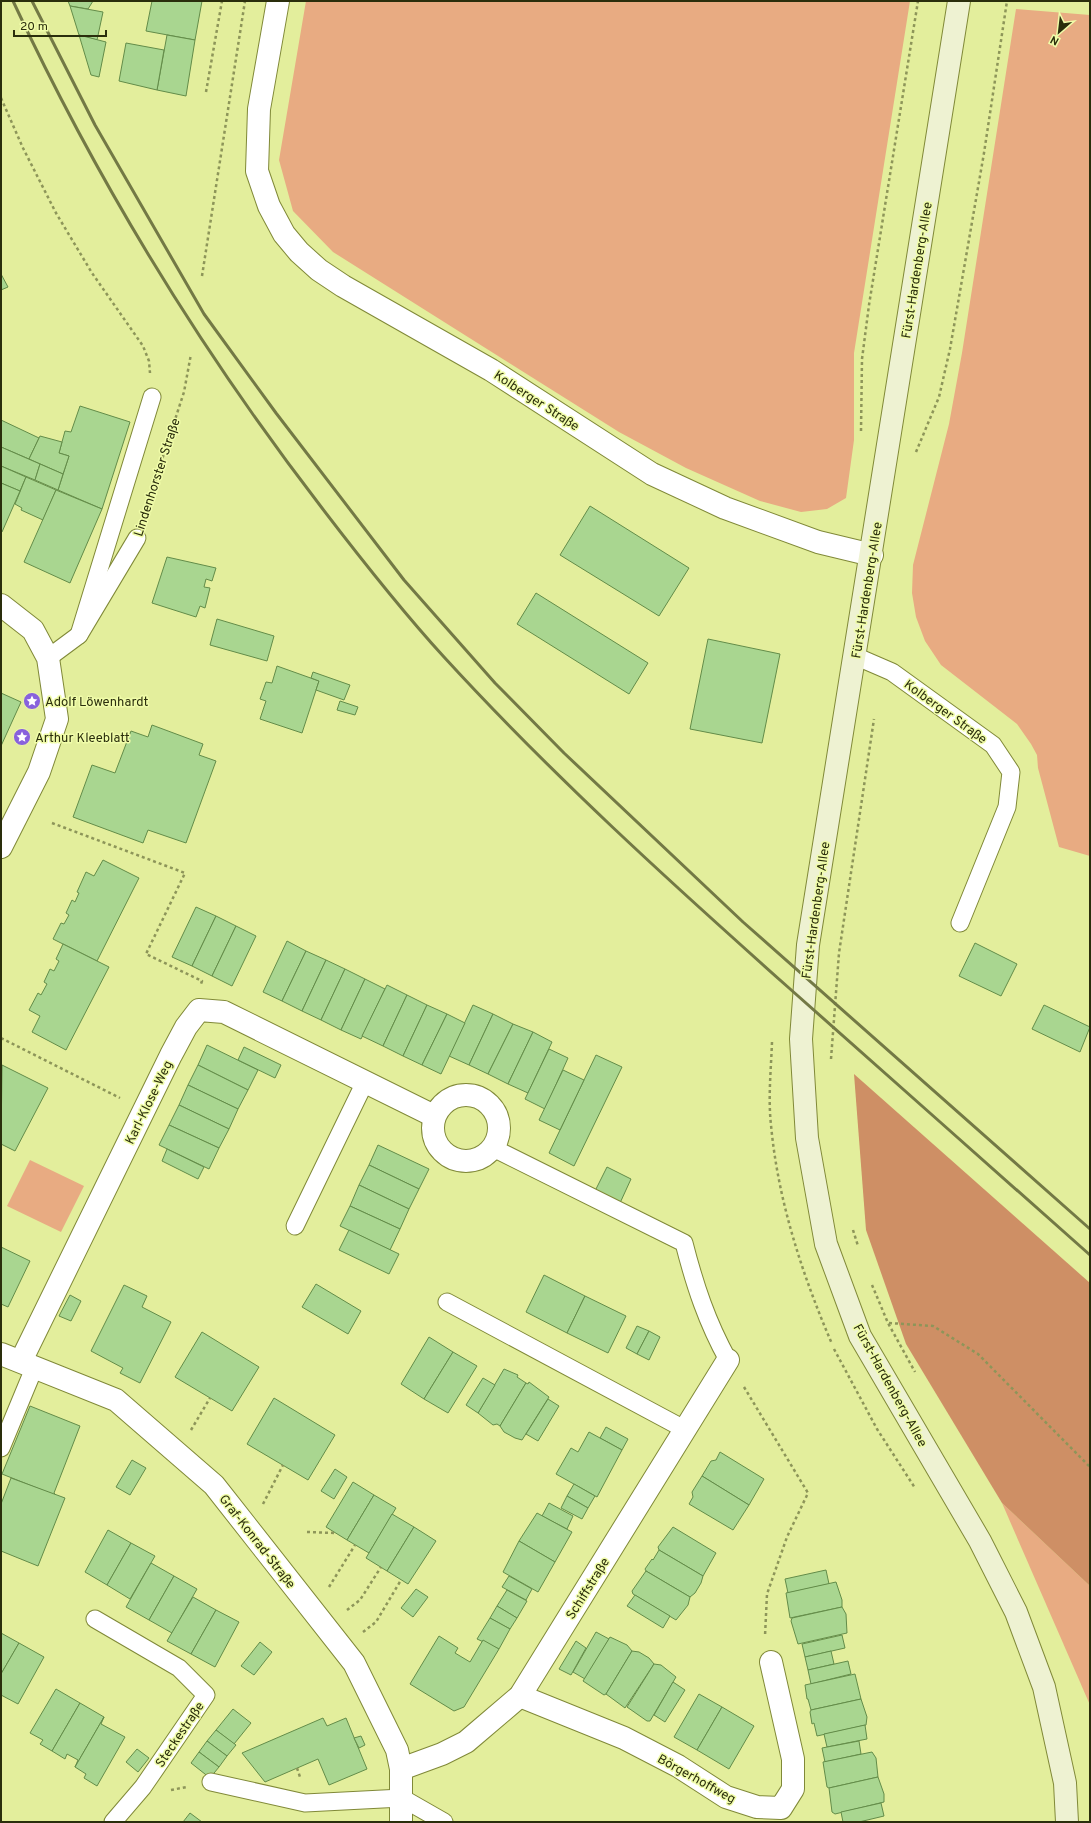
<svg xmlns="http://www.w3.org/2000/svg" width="1091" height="1823" font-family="Overpass,sans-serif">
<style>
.green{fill:#e8ab82}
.forest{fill:#ce8f65}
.building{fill:#a9d690;stroke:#638c49}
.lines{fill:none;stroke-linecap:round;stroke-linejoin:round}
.lane-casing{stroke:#808938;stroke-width:19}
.street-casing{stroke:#808938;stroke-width:24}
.secondary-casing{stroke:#808938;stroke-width:24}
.path{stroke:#8d9559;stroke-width:2.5;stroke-dasharray:3 3;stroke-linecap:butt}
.lane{stroke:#fff;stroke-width:17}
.street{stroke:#fff;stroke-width:22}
.secondary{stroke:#eef2d2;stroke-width:22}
.rail{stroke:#737945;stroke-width:3}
.labels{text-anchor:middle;stroke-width:3;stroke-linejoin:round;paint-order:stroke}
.street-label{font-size:13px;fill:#2a2e0c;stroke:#f0fca9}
.poi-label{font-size:13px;fill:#2a2e0c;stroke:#f0fca9;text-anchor:start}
</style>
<rect width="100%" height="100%" fill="#e3ee9c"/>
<g class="green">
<path d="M306 1H910L854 353V440L846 498 827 509 801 512 760 501 686 468 619 432 333 252 293 211 279 160Z"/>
<path d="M1016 9 1090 15V856L1059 847 1038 768 1037 755 1031 744 1017 724 941 665 925 641 916 617 912 593 913 565 949 424 962 353Z"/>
<path d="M30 1160 84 1186 61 1232 7 1206Z"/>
<path d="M1002 1503 1090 1586V1705Z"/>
</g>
<path class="forest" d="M854 1074 1090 1283V1586L1002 1503 906 1344 866 1230Z"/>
<g class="building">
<path d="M68 1H93L88 9 70 6Z"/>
<path d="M152 1H202L195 40 146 31Z"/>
<path d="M70 6 103 12 97 40 79 35Z"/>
<path d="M79 35 106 42 99 77 91 75Z"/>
<path d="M167 35 195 40 186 96 157 90Z"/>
<path d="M126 43 164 50 157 90 119 81Z"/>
<path d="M1 274 8 287 1 290Z"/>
<path d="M80 406 130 422 102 509 58 490 69 456 59 453 65 431 71 432Z"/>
<path d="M1 420 39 438 29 459 1 447Z"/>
<path d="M40 436 62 442 59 453 69 456 63 474 29 459Z"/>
<path d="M1 447 40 464 35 480 1 466Z"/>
<path d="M40 464 63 474 58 490 35 480Z"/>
<path d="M1 466 26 477 20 491 1 483Z"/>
<path d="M26 477 56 490 43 520 21 510 22 508 15 504Z"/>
<path d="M1 483 20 491 2 532 1 531Z"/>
<path d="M56 490 102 509 70 583 24 562Z"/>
<path d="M590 506 689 568 659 616 560 555Z"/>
<path d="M167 557 216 568 212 581 206 579 204 587 210 588 205 608 200 606 196 617 152 603Z"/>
<path d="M536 593 648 663 629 694 517 624Z"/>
<path d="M217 619 274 636 267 661 210 645Z"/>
<path d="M708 639 780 654 762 743 690 729Z"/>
<path d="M277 666 319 681 302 733 260 719 266 701 260 699 266 682 272 683Z"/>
<path d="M313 672 350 685 344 700 316 690 319 681 311 678Z"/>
<path d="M1 693 21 702 1 746Z"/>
<path d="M340 701 358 707 355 715 337 710Z"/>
<path d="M152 725 203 744 199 755 216 761 186 843 148 830 143 843 73 817 92 765 115 773 131 731 148 737Z"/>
<path d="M103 860 139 878 97 961 53 939 61 923 64 924 69 915 66 913 72 900 75 902 79 893 77 892 86 872 94 876Z"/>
<path d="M196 907 216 916 192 966 172 957Z"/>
<path d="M216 916 236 926 212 976 192 966Z"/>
<path d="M236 926 256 936 232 986 212 976Z"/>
<path d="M287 941 306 951 282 1001 263 992Z"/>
<path d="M975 943 1017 964 1001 996 959 976Z"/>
<path d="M63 944 109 967 66 1050 32 1032 40 1016 29 1010 38 993 41 995 47 984 44 982 50 969 54 971 59 961 56 959Z"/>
<path d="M306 951 326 960 302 1011 282 1001Z"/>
<path d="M326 960 345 969 321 1020 302 1011Z"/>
<path d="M345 969 365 979 341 1030 321 1020Z"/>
<path d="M365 979 385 989 361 1039 341 1030Z"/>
<path d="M387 985 407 995 383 1046 362 1036Z"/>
<path d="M407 995 427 1005 403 1056 383 1046Z"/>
<path d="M427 1005 447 1014 422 1065 403 1056Z"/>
<path d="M473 1005 493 1014 469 1065 449 1056Z"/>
<path d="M1044 1005 1090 1027 1080 1052 1032 1029Z"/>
<path d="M447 1014 465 1023 441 1074 422 1065Z"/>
<path d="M493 1014 513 1024 488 1074 469 1065Z"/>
<path d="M513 1024 533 1032 508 1084 488 1074Z"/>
<path d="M533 1032 552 1042 528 1093 508 1084Z"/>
<path d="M207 1045 258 1070 248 1090 198 1065Z"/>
<path d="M244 1047 281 1065 275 1078 238 1060Z"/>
<path d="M549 1049 568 1058 545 1109 525 1099Z"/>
<path d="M596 1055 622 1067 574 1166 549 1153Z"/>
<path d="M2 1065 48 1088 15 1151 1 1144Z"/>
<path d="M198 1065 248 1090 238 1109 188 1085Z"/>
<path d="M563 1070 584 1080 560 1130 539 1120Z"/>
<path d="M188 1085 238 1109 229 1129 179 1105Z"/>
<path d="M179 1105 229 1129 219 1148 169 1125Z"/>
<path d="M169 1125 219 1148 209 1169 159 1145Z"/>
<path d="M378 1145 429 1169 419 1189 369 1165Z"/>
<path d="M167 1149 204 1167 198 1179 162 1161Z"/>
<path d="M369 1165 419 1189 409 1209 359 1185Z"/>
<path d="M607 1167 631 1179 620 1203 595 1191Z"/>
<path d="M359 1185 409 1209 400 1229 350 1206Z"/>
<path d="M350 1206 400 1229 390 1250 340 1226Z"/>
<path d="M349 1230 399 1254 389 1274 339 1250Z"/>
<path d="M1 1247 30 1261 8 1307 1 1304Z"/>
<path d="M544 1275 585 1296 567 1333 526 1312Z"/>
<path d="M316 1284 361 1311 348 1334 302 1307Z"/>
<path d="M124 1285 147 1296 142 1307 171 1322 140 1383 120 1373 123 1368 91 1351Z"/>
<path d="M70 1295 81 1301 71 1321 59 1316Z"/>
<path d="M585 1296 626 1316 608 1353 567 1333Z"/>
<path d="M637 1326 649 1331 637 1354 626 1348Z"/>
<path d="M649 1331 660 1337 649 1360 637 1354Z"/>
<path d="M202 1332 259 1367 232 1411 175 1377Z"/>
<path d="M429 1337 453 1352 424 1399 401 1384Z"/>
<path d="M453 1352 477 1366 448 1413 424 1399Z"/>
<path d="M504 1369 518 1375 517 1377 526 1383 500 1426 497 1424 493 1425 478 1413Z"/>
<path d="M483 1378 495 1385 478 1413 466 1405Z"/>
<path d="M529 1382 549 1397 522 1440 515 1438 504 1432 500 1426 526 1383 528 1384Z"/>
<path d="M274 1398 335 1435 308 1480 247 1444Z"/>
<path d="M548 1399 559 1406 538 1441 526 1434Z"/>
<path d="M30 1406 80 1426 54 1493 57 1496 2 1474Z"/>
<path d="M606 1427 628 1439 622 1450 600 1438Z"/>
<path d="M589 1432 622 1450 597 1497 556 1474 571 1448 578 1452Z"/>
<path d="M720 1452 764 1479 749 1505 702 1476 711 1461 716 1460Z"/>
<path d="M132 1460 146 1468 130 1495 116 1487Z"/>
<path d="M335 1469 347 1477 334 1499 321 1491Z"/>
<path d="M702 1476 749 1505 733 1530 689 1504 693 1497 692 1492Z"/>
<path d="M11 1478 65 1498 38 1566 1 1551V1504Z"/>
<path d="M353 1482 374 1495 347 1540 326 1527Z"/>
<path d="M574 1484 595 1496 588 1508 567 1496Z"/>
<path d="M374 1495 396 1508 369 1553 347 1540Z"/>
<path d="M567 1496 588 1508 582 1519 561 1508Z"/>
<path d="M549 1503 573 1516 567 1529 542 1516Z"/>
<path d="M537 1513 572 1532 555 1562 519 1541Z"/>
<path d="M392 1514 414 1527 387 1571 366 1558Z"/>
<path d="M414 1527 436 1541 408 1584 387 1571Z"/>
<path d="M673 1527 716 1553 703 1576 659 1550 658 1547Z"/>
<path d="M108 1530 131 1543 107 1585 85 1572Z"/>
<path d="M519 1541 555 1562 538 1592 503 1572Z"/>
<path d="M131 1543 155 1556 130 1599 107 1585Z"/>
<path d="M659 1550 703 1576 701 1583 695 1593 690 1597 646 1571 645 1569 652 1559 653 1560Z"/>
<path d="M151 1563 174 1576 149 1620 126 1607Z"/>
<path d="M826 1570 829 1584 788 1593 785 1579Z"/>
<path d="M646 1571 690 1597 688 1605 676 1620 633 1594 632 1591Z"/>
<path d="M174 1576 197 1589 172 1633 149 1620Z"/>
<path d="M509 1576 532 1589 526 1600 502 1587Z"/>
<path d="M836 1582 842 1600V1607L790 1618 786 1593Z"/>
<path d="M416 1589 428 1597 413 1617 401 1608Z"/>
<path d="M507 1590 527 1601 517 1618 497 1606Z"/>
<path d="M635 1595 670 1616 663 1628 627 1606Z"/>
<path d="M193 1597 216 1610 191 1654 167 1641Z"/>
<path d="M497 1606 517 1618 510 1629 490 1618Z"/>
<path d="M842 1607 846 1614 847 1633 798 1644 791 1621 792 1618Z"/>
<path d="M216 1610 239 1622 215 1667 191 1654Z"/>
<path d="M490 1618 510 1629 499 1649 477 1639Z"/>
<path d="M596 1632 609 1639 585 1679 573 1672Z"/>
<path d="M1 1633 19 1643 1 1674Z"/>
<path d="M842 1635 845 1648 805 1657 802 1644Z"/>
<path d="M439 1636 458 1648 455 1653 470 1662 483 1640 499 1649 464 1707 454 1711 410 1684Z"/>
<path d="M610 1637 627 1645 632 1651 606 1694 604 1695 583 1681Z"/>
<path d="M576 1641 586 1648 571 1675 559 1669Z"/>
<path d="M260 1642 272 1652 254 1675 241 1666Z"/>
<path d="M19 1643 44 1657 18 1704 1 1695V1674Z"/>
<path d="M632 1651 639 1652 649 1658 654 1664 625 1708 606 1694Z"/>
<path d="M831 1651 834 1664 808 1670 805 1657Z"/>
<path d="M848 1661 851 1674 811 1684 808 1670Z"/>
<path d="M654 1664 661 1665 676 1677 650 1721H647L627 1707Z"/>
<path d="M855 1674 861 1699 811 1710 808 1699H807L805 1685Z"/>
<path d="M673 1682 685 1690 665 1722 654 1715Z"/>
<path d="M56 1689 80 1703 52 1751 40 1744 43 1740 30 1733Z"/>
<path d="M699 1694 722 1707 697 1750 674 1737Z"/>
<path d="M861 1699 867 1717 866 1725 817 1736 814 1723 812 1724 810 1712 811 1710Z"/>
<path d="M80 1703 104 1717 75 1767 78 1760 67 1754 65 1759 52 1751Z"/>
<path d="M722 1707 754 1726 729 1769 697 1750Z"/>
<path d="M233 1709 251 1723 234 1744 216 1730Z"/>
<path d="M104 1717 101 1724 125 1737 97 1786 84 1778 86 1774 75 1767Z"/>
<path d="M323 1718 327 1726 346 1718 367 1769 329 1785 318 1759 265 1782 242 1753Z"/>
<path d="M865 1725 867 1739 827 1747 824 1734Z"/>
<path d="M216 1730 236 1745 227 1756 207 1741Z"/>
<path d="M361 1736 365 1745 359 1748 354 1738Z"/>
<path d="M207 1741 227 1756 219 1767 199 1752Z"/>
<path d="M859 1741 861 1754 825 1762 822 1748Z"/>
<path d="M137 1749 149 1758 138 1772 126 1762Z"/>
<path d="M199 1752 219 1767 210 1778 191 1763Z"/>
<path d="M872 1752 876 1758 878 1777 829 1788 827 1787 823 1762Z"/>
<path d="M878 1777 884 1794V1802L835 1814 832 1812 829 1788Z"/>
<path d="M881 1803 884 1816 859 1822H843L841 1812Z"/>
<path d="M190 1813 202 1822H183Z"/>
</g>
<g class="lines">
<g class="lane-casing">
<g id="lane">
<path d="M79 635 152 397"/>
<path d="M855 656 892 672 993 745 1011 772 1007 807 960 923"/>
<path d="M48 658 79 635 137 538"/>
<path d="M493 1148 684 1243C695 1286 707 1322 728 1360"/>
<path d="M295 1226 365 1082"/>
<path d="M447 1302 686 1430"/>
<path d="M1 1448 35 1366"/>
<path d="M95 1619 179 1668 206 1695 143 1787 113 1822"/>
<path d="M211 1782 305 1803 402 1798 444 1822"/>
</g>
</g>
<g class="street-casing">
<g id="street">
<path d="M278 1 259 109 257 171 269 206 284 234 299 252 319 270 343 286 491 370 652 474 725 508 818 542 872 555"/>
<path d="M1 605 33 630 48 658 57 719 39 772 1 847"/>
<circle cx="466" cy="1128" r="33"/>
<path d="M1 1354 116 1400 214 1485 354 1663 397 1750 401 1769V1822"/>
<path d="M21 1361 171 1055 186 1027 199 1010 224 1012 434 1116"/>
<path d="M520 1696 624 1738 678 1766 726 1797 757 1807 781 1808 793 1789V1759L771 1662"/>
<path d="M401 1769 442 1754 466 1742 520 1696 728 1360"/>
</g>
</g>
<g class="secondary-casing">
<path id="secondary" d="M959 1 808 945 801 1039 807 1138 826 1244 860 1336 980 1541 1016 1612 1044 1687 1065 1783 1067 1822"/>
</g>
<g class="path">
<path d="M206 92 222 1"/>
<path d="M1 98 23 148 56 213 92 273 143 346 149 361 150 373"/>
<path d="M202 276 245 1"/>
<path d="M861 431 862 359 869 305 918 1"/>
<path d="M916 452 939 397 950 349 984 153 1007 1"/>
<path d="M144 515 184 392 191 354"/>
<path d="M52 823 185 873 146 954 202 981 201 984"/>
<path d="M1 1038 120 1098"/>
<path d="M772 1042C771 1070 768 1098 771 1125 778 1201 802 1274 832 1344"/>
<path d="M831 1059 839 953 874 719"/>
<path d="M853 1230 858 1246"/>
<path d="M872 1285 888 1323 915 1372"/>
<path d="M889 1323 933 1326 978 1354 1090 1467"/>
<path d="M834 1349 877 1429 915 1488"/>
<path d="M744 1387 808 1493 787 1537 767 1594 765 1636"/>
<path d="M191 1430 210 1398"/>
<path d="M263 1504 283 1465"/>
<path d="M307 1532 335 1533"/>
<path d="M329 1587 355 1545"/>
<path d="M347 1610 360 1600 381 1567"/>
<path d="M363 1632 376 1622 401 1580"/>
<path d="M297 1768 300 1777"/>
<path d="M171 1790 187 1787"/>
</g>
<use href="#lane" class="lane"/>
<use href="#street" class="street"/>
<use href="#secondary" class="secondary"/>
<g class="rail">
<path d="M13 1C97 181 201 351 322 508 361 559 401 610 444 657 552 775 670 882 789 988 889 1077 990 1166 1090 1255"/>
<path d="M32 1 95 125 204 314 276 413 404 580 495 683 564 753 743 922 1090 1229"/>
</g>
</g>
<defs>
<g id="sight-disc" transform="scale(0.9)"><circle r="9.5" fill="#8862dc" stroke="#f0fca9"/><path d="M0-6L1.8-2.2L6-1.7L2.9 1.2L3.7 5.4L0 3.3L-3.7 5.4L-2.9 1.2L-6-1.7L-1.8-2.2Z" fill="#fff"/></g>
</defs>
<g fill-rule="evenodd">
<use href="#sight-disc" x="32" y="701"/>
<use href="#sight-disc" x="22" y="737"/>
</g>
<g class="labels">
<g class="street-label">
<text transform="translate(916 270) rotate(-81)" y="5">Fürst-Hardenberg-Allee</text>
<text transform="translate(537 400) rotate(33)" y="5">Kolberger Straße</text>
<text transform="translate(156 477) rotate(-72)" y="5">Lindenhorster Straße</text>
<text transform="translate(866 590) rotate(-81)" y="5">Fürst-Hardenberg-Allee</text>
<text transform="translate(946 711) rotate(36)" y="5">Kolberger Straße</text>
<text transform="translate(815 910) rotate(-82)" y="5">Fürst-Hardenberg-Allee</text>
<text transform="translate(148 1102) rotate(-64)" y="5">Karl-Klose-Weg</text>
<text transform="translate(891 1385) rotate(61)" y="5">Fürst-Hardenberg-Allee</text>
<text transform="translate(258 1541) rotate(52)" y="5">Graf-Konrad-Straße</text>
<text transform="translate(587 1588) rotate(-58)" y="5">Schiffstraße</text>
<text transform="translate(179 1734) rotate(-56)" y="5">Steckestraße</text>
<text transform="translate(697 1778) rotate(29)" y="5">Börgerhoffweg</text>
</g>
<g class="poi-label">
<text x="45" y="706">Adolf Löwenhardt</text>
<text x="35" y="742">Arthur Kleeblatt</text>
</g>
</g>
<rect width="1091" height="1823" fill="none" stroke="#2a2e0c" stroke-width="4"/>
<g transform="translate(1059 32) rotate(208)" stroke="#f0fca9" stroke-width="3" paint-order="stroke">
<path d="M0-3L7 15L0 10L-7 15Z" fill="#2a2e0c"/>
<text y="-6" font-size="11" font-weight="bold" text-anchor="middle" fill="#2a2e0c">N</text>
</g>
<path d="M14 30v6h92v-6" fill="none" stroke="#2a2e0c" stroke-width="2"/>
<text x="20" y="30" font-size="12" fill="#2a2e0c" stroke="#f0fca9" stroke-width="3" paint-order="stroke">20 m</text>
</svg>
